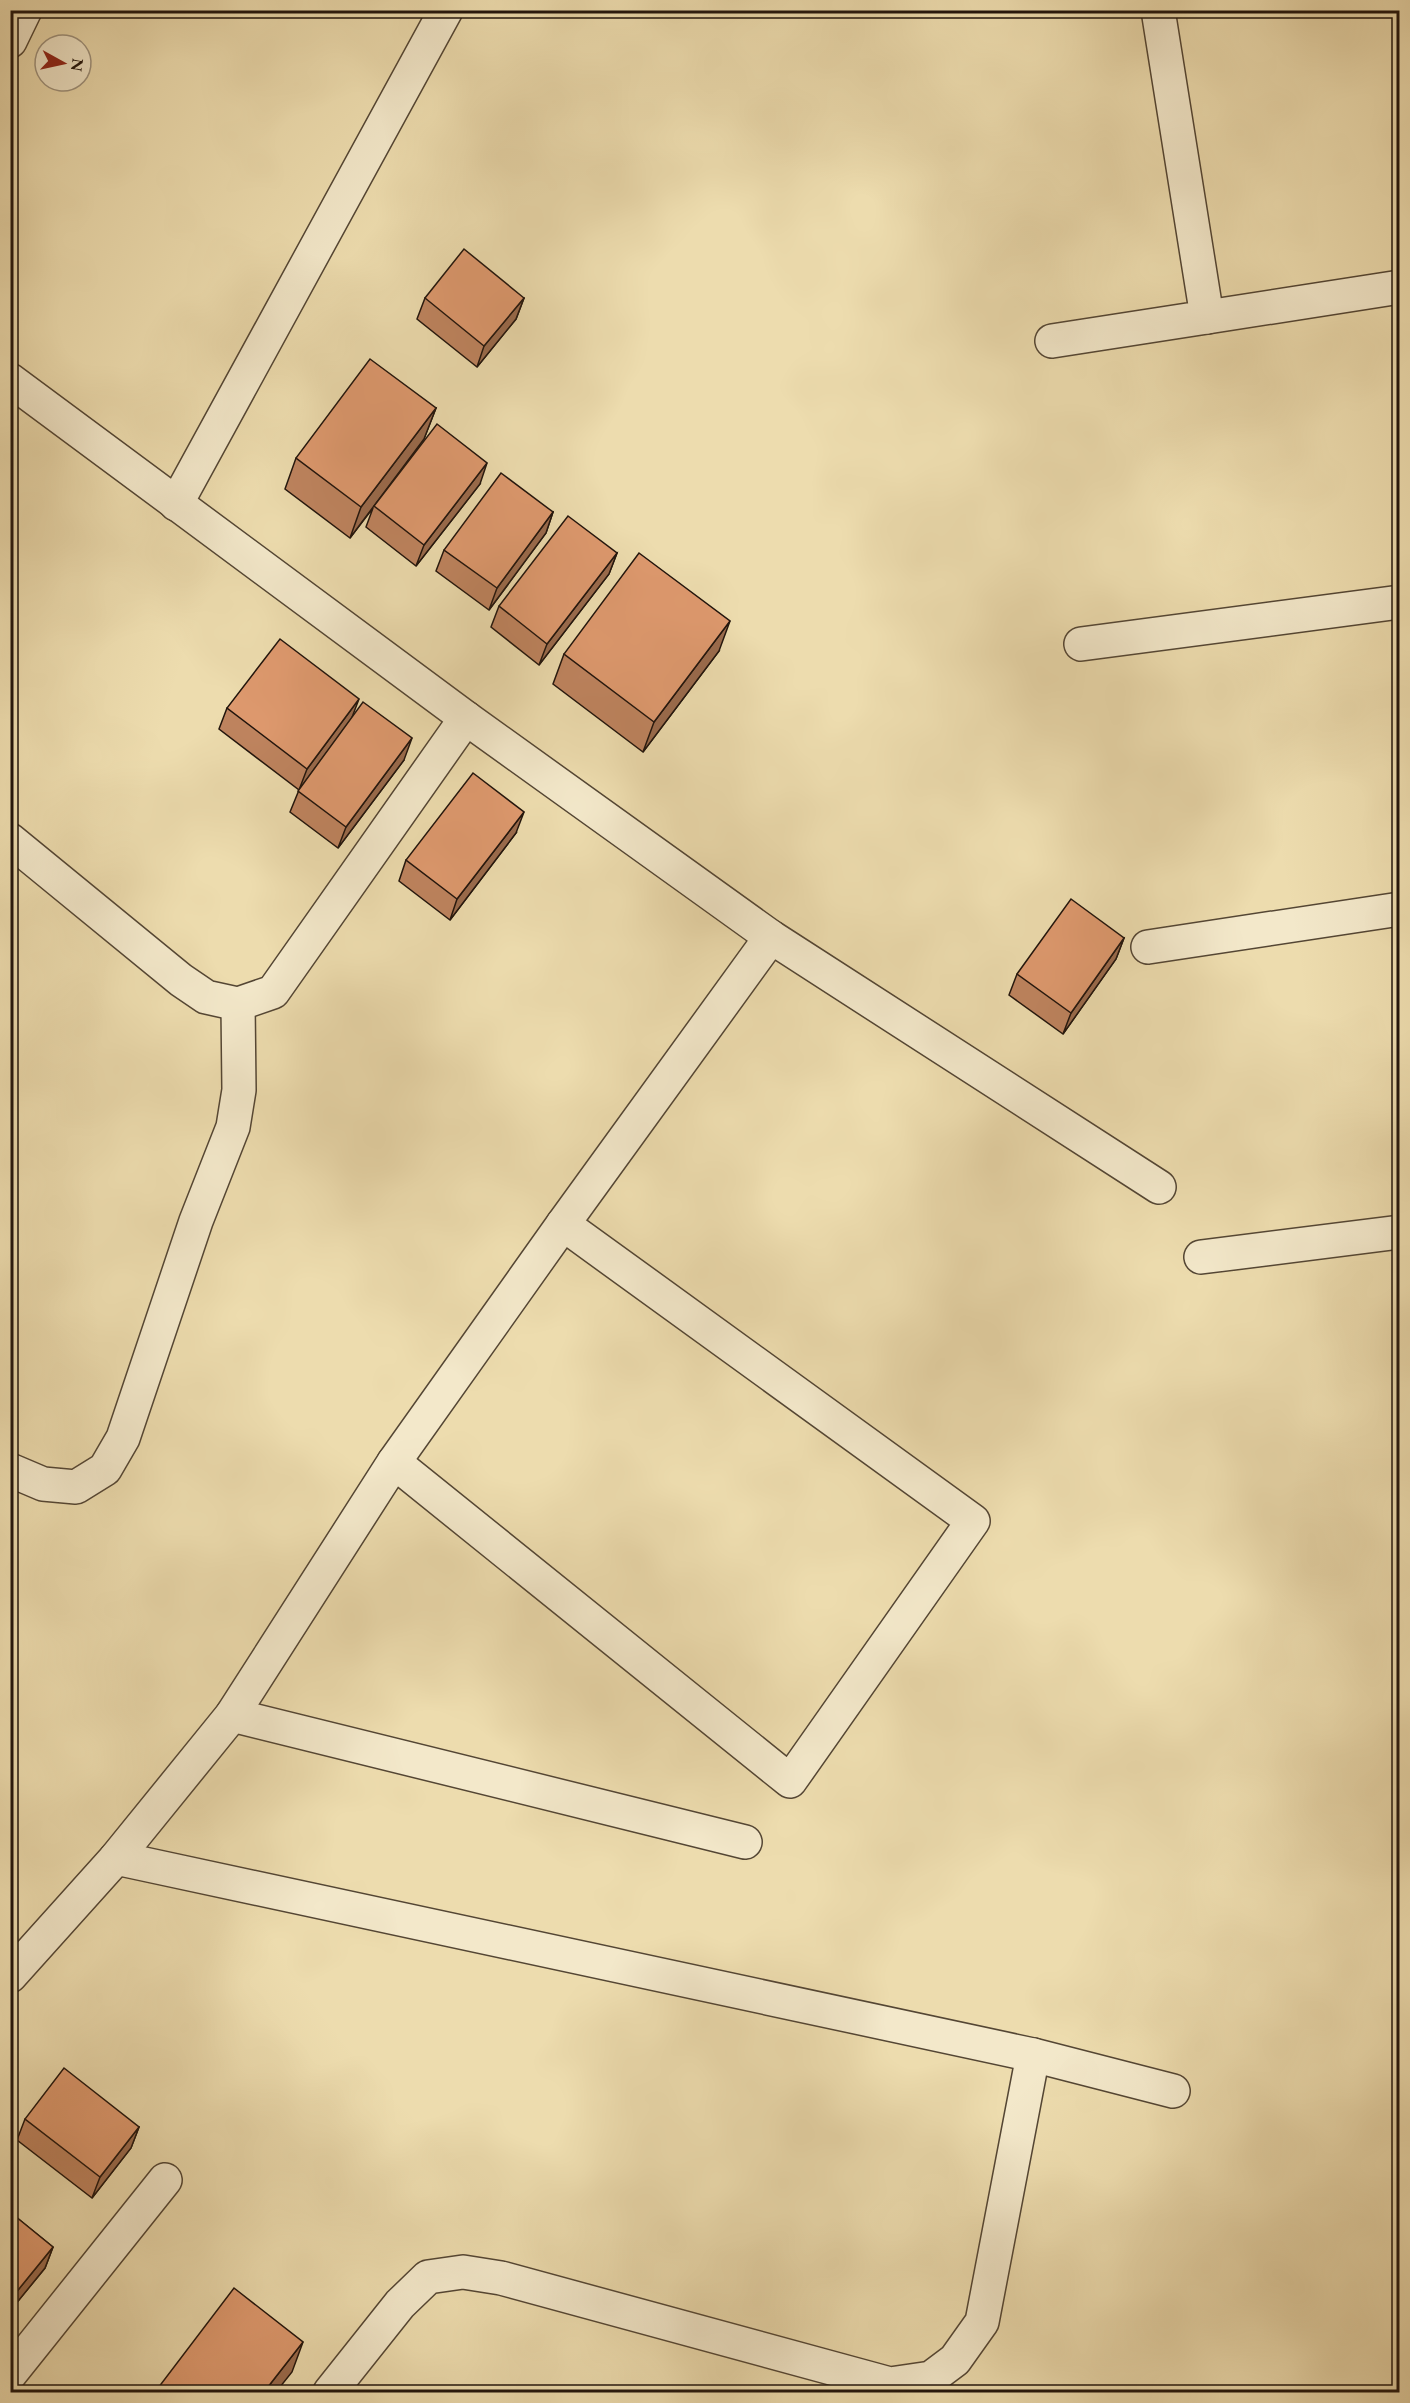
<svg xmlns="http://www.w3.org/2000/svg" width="1410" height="2403" font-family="'EB Garamond',serif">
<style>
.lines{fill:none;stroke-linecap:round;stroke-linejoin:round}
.minor-casing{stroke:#544634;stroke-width:36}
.minor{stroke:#f3e8ca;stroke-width:33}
.wall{fill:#bf845f;stroke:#21140c;stroke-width:1.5}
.shaded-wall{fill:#9b6b4d;stroke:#21140c;stroke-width:1.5}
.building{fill:#de996e;stroke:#21140c;stroke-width:1.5}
</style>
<rect width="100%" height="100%" fill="#eddcae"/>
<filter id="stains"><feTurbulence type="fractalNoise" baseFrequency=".00333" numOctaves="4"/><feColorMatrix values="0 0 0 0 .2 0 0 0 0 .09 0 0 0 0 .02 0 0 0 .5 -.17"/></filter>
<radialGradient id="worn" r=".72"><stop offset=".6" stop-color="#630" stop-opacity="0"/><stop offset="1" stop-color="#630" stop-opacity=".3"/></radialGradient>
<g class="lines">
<g class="minor-casing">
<g id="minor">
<path d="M10 41 25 10"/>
<path d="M1207 317 1400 287"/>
<path d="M1052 341 1207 317 1158 10"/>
<path d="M10 380 466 718 771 937 1159 1187"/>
<path d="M176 504 446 10"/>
<path d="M1081 644 1400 602"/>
<path d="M10 840 181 980 206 997 238 1004 273 992 466 718"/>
<path d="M1148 947 1400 909"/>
<path d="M1201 1257 1400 1232"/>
<path d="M394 1462 790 1781 973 1521 563 1224"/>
<path d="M10 1470 43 1484 76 1487 105 1469 123 1438 196 1221 233 1127 239 1090 238 1004"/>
<path d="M232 1715 745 1842"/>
<path d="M116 1858 1033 2055 1173 2091"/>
<path d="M10 1976 116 1858 232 1715 394 1462 563 1224 771 937"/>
<path d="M10 2374 165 2180"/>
<path d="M330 2392 400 2304 428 2277 463 2272 501 2278 890 2384 931 2378 955 2360 982 2322 1033 2055"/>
</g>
</g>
<use href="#minor" class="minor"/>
</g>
<g class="wall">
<path d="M425 298H524L516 319 477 367 417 319Z"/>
<path d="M436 408 424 439 394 480 480 484 416 566 366 527 373 508 350 538 285 489 296 458Z"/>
<path d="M553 512 546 533 489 610 436 571 444 550Z"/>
<path d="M617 553 609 574 539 665 491 627 499 606Z"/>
<path d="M719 651 643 752 553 684 564 654Z"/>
<path d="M227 708 353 716 404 760 338 848 290 812 299 790 219 729Z"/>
<path d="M516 833 450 920 399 881 406 860Z"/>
<path d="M1124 938 1116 959 1063 1034 1009 995 1017 974Z"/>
<path d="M25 2119 139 2127 131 2148 92 2198 17 2140Z"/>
<path d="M10 2212 53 2247 45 2268 10 2311Z"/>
</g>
<g class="shaded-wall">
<path d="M524 298 516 319 477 367 484 346Z"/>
<path d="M436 408 424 439 350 538 361 507Z"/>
<path d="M487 463 480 484 416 566 424 545Z"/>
<path d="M553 512 546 533 489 610 497 588Z"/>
<path d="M617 553 609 574 539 665 547 644Z"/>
<path d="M730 621 719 651 643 752 654 722Z"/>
<path d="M359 699 351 720 299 790 307 769Z"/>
<path d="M412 738 404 760 338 848 346 827Z"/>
<path d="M524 812 516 833 450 920 457 899Z"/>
<path d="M1124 938 1116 959 1063 1034 1071 1013Z"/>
<path d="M16 2127 10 2141V2134Z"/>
<path d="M139 2127 131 2148 92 2198 100 2177Z"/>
<path d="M53 2247 45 2268 10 2311V2304L14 2295Z"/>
<path d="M303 2342 292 2372 276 2392H264Z"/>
</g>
<g class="building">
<path d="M464 249 524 298 484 346 425 298Z"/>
<path d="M370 359 436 408 361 507 296 458Z"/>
<path d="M437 424 487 463 424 545 374 506Z"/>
<path d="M501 473 553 512 497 588 444 550Z"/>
<path d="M568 516 617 553 547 644 499 606Z"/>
<path d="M639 553 730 621 654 722 564 654Z"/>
<path d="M280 639 359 699 307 769 227 708Z"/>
<path d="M363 702 412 738 346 827 298 791Z"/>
<path d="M473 773 524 812 457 899 406 860Z"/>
<path d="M1071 899 1124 938 1071 1013 1017 974Z"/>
<path d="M64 2068 139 2127 100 2177 25 2119Z"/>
<path d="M10 2123 16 2127 10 2134Z"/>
<path d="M10 2212 53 2247 14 2295 10 2293Z"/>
<path d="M234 2288 303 2342 264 2392H155Z"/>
</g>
<rect width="1410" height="2403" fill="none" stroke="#eddcae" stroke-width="36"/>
<rect x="12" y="12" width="1386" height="2379" fill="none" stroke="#21140c" stroke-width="3"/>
<rect x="18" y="18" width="1374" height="2367" fill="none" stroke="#21140c" stroke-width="1.5"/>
<g transform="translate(63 63) rotate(98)"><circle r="28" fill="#f3e8ca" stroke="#9f937e" stroke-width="1.5"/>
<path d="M0-4.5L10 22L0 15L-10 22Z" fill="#8f2418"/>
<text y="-9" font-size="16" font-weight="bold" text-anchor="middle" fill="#21140c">N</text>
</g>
<rect width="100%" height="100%" filter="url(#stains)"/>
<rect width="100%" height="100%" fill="url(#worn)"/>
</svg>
